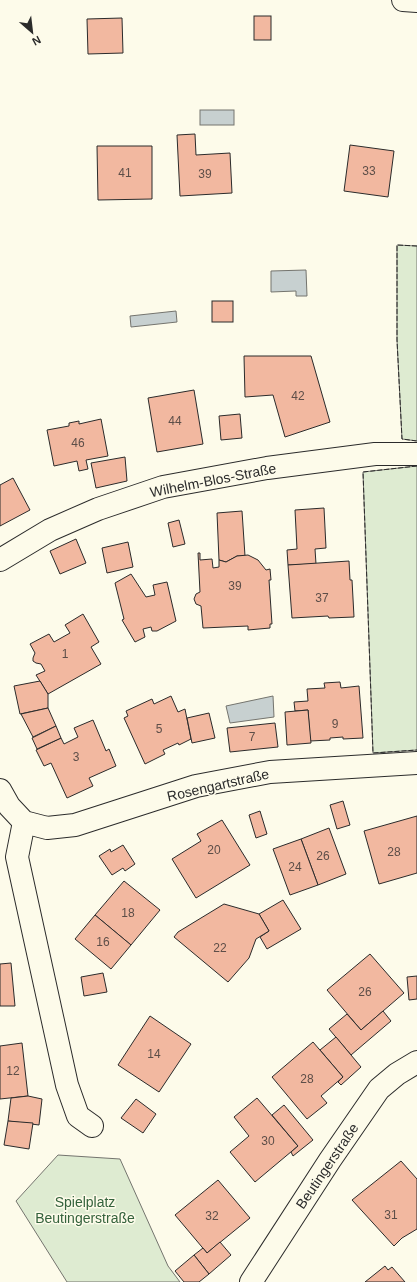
<svg xmlns="http://www.w3.org/2000/svg" width="417" height="1282" font-family="Helvetica,sans-serif">
<style>
.green{fill:#deebd1;stroke:#74746e}
.water{fill:#c7d0d0;stroke:#74746e}
.building{fill:#f2b8a0;stroke:#2b2b2b}
.lines{fill:none;stroke-linecap:round;stroke-linejoin:round}
.minor-casing{stroke:#2b2b2b;stroke-width:24}
.minor{stroke:#fdfbea;stroke-width:22}
.fence{stroke:#2b2b2b;stroke-width:1;stroke-dasharray:5 2;stroke-linecap:butt}
.labels{text-anchor:middle;stroke-width:3;stroke-linejoin:round;paint-order:stroke}
.number-label{font-size:12px;fill:#5d4e48}
.street-label{font-size:14px;fill:#2b2b2b;stroke:#fdfbea}
.park-label{font-size:14px;fill:#34623c;stroke:#fdfbea}
</style>
<rect width="100%" height="100%" fill="#fdfbea"/>
<g class="green">
<path d="M397 245 417 246V441L402 439 397 340Z"/>
<path d="M417 466V750L373 753 363 472Z"/>
<path d="M58 1155 120 1159 168 1266 180 1282H67L16 1201Z"/>
</g>
<g class="water">
<rect x="200" y="110" width="34" height="15"/>
<path d="M306 270 307 296H296V291L271 292V271Z"/>
<path d="M176 311 177 322 131 327 130 316Z"/>
<path d="M273 696 274 717 230 723 226 706Z"/>
</g>
<g class="building">
<rect x="254" y="16" width="17" height="24"/>
<path d="M122 18 123 53 88 54 87 19Z"/>
<path d="M195 134 196 155 230 153 232 193 180 196 177 135Z"/>
<path d="M350 145 394 151 388 197 344 191Z"/>
<path d="M97 146H152V199L98 200Z"/>
<rect x="212" y="301" width="21" height="21"/>
<path d="M244 356H311L330 422 285 437 273 395 245 397Z"/>
<path d="M194 390 203 444 157 452 148 398Z"/>
<path d="M240 414 242 438 221 440 219 416Z"/>
<path d="M101 419 108 456 86 460 88 469 79 471 77 461 54 466 47 430 69 426V423L79 421V424Z"/>
<path d="M125 457 127 481 96 488 91 463Z"/>
<path d="M13 478 30 510 0 526V485Z"/>
<path d="M324 508 326 548 315 549 316 564 288 565 287 550 297 549 295 510Z"/>
<path d="M242 511 245 556H237L226 562 219 560 217 513Z"/>
<path d="M179 520 185 544 173 547 168 523Z"/>
<path d="M76 539 86 563 60 574 50 551Z"/>
<path d="M128 542 133 567 107 573 102 548Z"/>
<path d="M198 553H200V560L212 559 213 568 219 567V560L226 562 237 556 248 555 258 560 266 570 270 569 271 580H269L272 624H270V628L248 630V626L203 628 201 606 196 604 194 599 196 594 200 592Z"/>
<path d="M349 561 350 580H352L354 617 329 618 328 616 292 618 288 565Z"/>
<path d="M131 574 146 597 155 595 153 585 167 582 176 621 157 631H152L151 627 143 629 145 637 135 642 122 620 124 619 115 583Z"/>
<path d="M83 614 99 642 91 647 101 664 48 694 36 675 45 671 41 664 36 663 33 661V658L35 653 30 644 49 634 54 642 70 633 65 625Z"/>
<path d="M40 681 48 694V708L20 714 14 686Z"/>
<path d="M340 682 341 688 359 686 363 738 343 739V737L330 738V740L310 741 308 710 295 711 294 702 308 701 307 689 325 688 324 683Z"/>
<path d="M171 696 178 712 185 709 191 739 179 745 178 743 163 750 165 754 145 764 124 718 128 716 126 711 152 699 154 704Z"/>
<path d="M48 708 56 726 33 737 21 714Z"/>
<path d="M308 710 311 743 287 745 285 712Z"/>
<path d="M209 713 215 738 192 743 187 718Z"/>
<path d="M93 720 106 751 109 749 116 766 89 778 93 786 67 798 51 763 44 766 36 750 61 738 64 744 78 737 74 728Z"/>
<path d="M275 723 278 747 230 752 227 728Z"/>
<path d="M56 726 61 738 37 749 32 738Z"/>
<path d="M343 801 350 825 337 829 330 805Z"/>
<path d="M260 811 267 834 256 838 249 815Z"/>
<path d="M417 816V873L379 884 364 831Z"/>
<path d="M222 820 250 865 196 898 172 859 201 841 197 834Z"/>
<path d="M329 828 346 874 318 885 301 839Z"/>
<path d="M301 839 318 885 290 895 273 849Z"/>
<path d="M123 845 135 864 125 871 123 868 112 875 99 856 110 849 111 852Z"/>
<path d="M124 881 160 910 131 945 95 915Z"/>
<path d="M283 900 301 929 267 949 260 937 269 931 259 914Z"/>
<path d="M224 904 259 914 269 931 256 939 249 958 228 982 174 937 178 932Z"/>
<path d="M95 915 131 945 111 969 75 939Z"/>
<path d="M370 954 404 993 361 1030 327 990Z"/>
<path d="M11 963 15 1006H0V964Z"/>
<path d="M103 973 107 992 84 996 81 977Z"/>
<path d="M417 976V999L409 1000 407 977Z"/>
<path d="M383 1011 391 1021 351 1055 329 1029 347 1014 361 1030Z"/>
<path d="M150 1016 191 1044 159 1092 118 1065Z"/>
<path d="M336 1037 361 1067 341 1085 338 1082 343 1077 320 1050Z"/>
<path d="M313 1042 343 1077 321 1096 327 1103 307 1119 272 1077Z"/>
<path d="M22 1043 28 1096 0 1099V1046Z"/>
<path d="M28 1096 42 1099 39 1125 8 1121 11 1098Z"/>
<path d="M257 1098 298 1146 255 1182 230 1152 249 1136 234 1117Z"/>
<path d="M136 1099 156 1114 143 1133 121 1118Z"/>
<path d="M284 1105 313 1140 293 1156 291 1152 298 1146 272 1115Z"/>
<path d="M8 1121 33 1123 29 1149 4 1145Z"/>
<path d="M401 1161 417 1179V1229L402 1238 394 1246 352 1200Z"/>
<path d="M218 1180 250 1218 207 1253 175 1215Z"/>
<path d="M220 1242 231 1255 209 1274 194 1255 203 1248 207 1253Z"/>
<path d="M194 1255 209 1274 199 1282H184L175 1271Z"/>
<path d="M385 1266 388 1270 392 1267 405 1282H365Z"/>
</g>
<g class="lines">
<g class="minor-casing">
<g id="minor">
<path d="M403 0 417 1"/>
<path d="M0 560 50 530 98 509 163 487 267 468 375 454H417"/>
<path d="M0 790 9 806 24 822 47 828 75 825 196 786 270 772 417 763"/>
<path d="M24 822 17 857 67 1085 78 1116 92 1126"/>
<path d="M251 1282 330 1160 379 1089 397 1074 417 1062"/>
</g>
</g>
<use href="#minor" class="minor"/>
<g class="fence">
<path d="M417 246 397 245V340L402 439 417 441"/>
<path d="M417 466 363 472 373 753 417 750"/>
</g>
</g>
<g class="labels">
<g class="number-label">
<text x="369" y="175">33</text>
<text x="125" y="177">41</text>
<text x="205" y="178">39</text>
<text x="298" y="400">42</text>
<text x="175" y="425">44</text>
<text x="78" y="447">46</text>
<text x="235" y="590">39</text>
<text x="322" y="602">37</text>
<text x="65" y="658">1</text>
<text x="335" y="728">9</text>
<text x="159" y="733">5</text>
<text x="252" y="741">7</text>
<text x="76" y="761">3</text>
<text x="214" y="854">20</text>
<text x="394" y="856">28</text>
<text x="323" y="860">26</text>
<text x="295" y="871">24</text>
<text x="128" y="917">18</text>
<text x="103" y="946">16</text>
<text x="220" y="952">22</text>
<text x="365" y="996">26</text>
<text x="154" y="1058">14</text>
<text x="13" y="1075">12</text>
<text x="307" y="1083">28</text>
<text x="268" y="1145">30</text>
<text x="391" y="1219">31</text>
<text x="212" y="1220">32</text>
</g>
<g class="street-label">
<text transform="translate(213 480) rotate(-11)" y="5">Wilhelm-Blos-Straße</text>
<text transform="translate(218 785) rotate(-13)" y="5">Rosengartstraße</text>
<text transform="translate(327 1166) rotate(-56)" y="5">Beutingerstraße</text>
</g>
<g class="park-label">
<text x="85" y="1207">Spielplatz<tspan x="85" dy="16">Beutingerstraße</tspan></text>
</g>
</g>
<g transform="translate(32 32) rotate(152)" stroke="#fdfbea" stroke-width="3" paint-order="stroke">
<path d="M0-3L7 15L0 10L-7 15Z" fill="#2b2b2b"/>
<text y="-6" font-size="11" font-weight="bold" text-anchor="middle" fill="#2b2b2b">N</text>
</g>
</svg>
